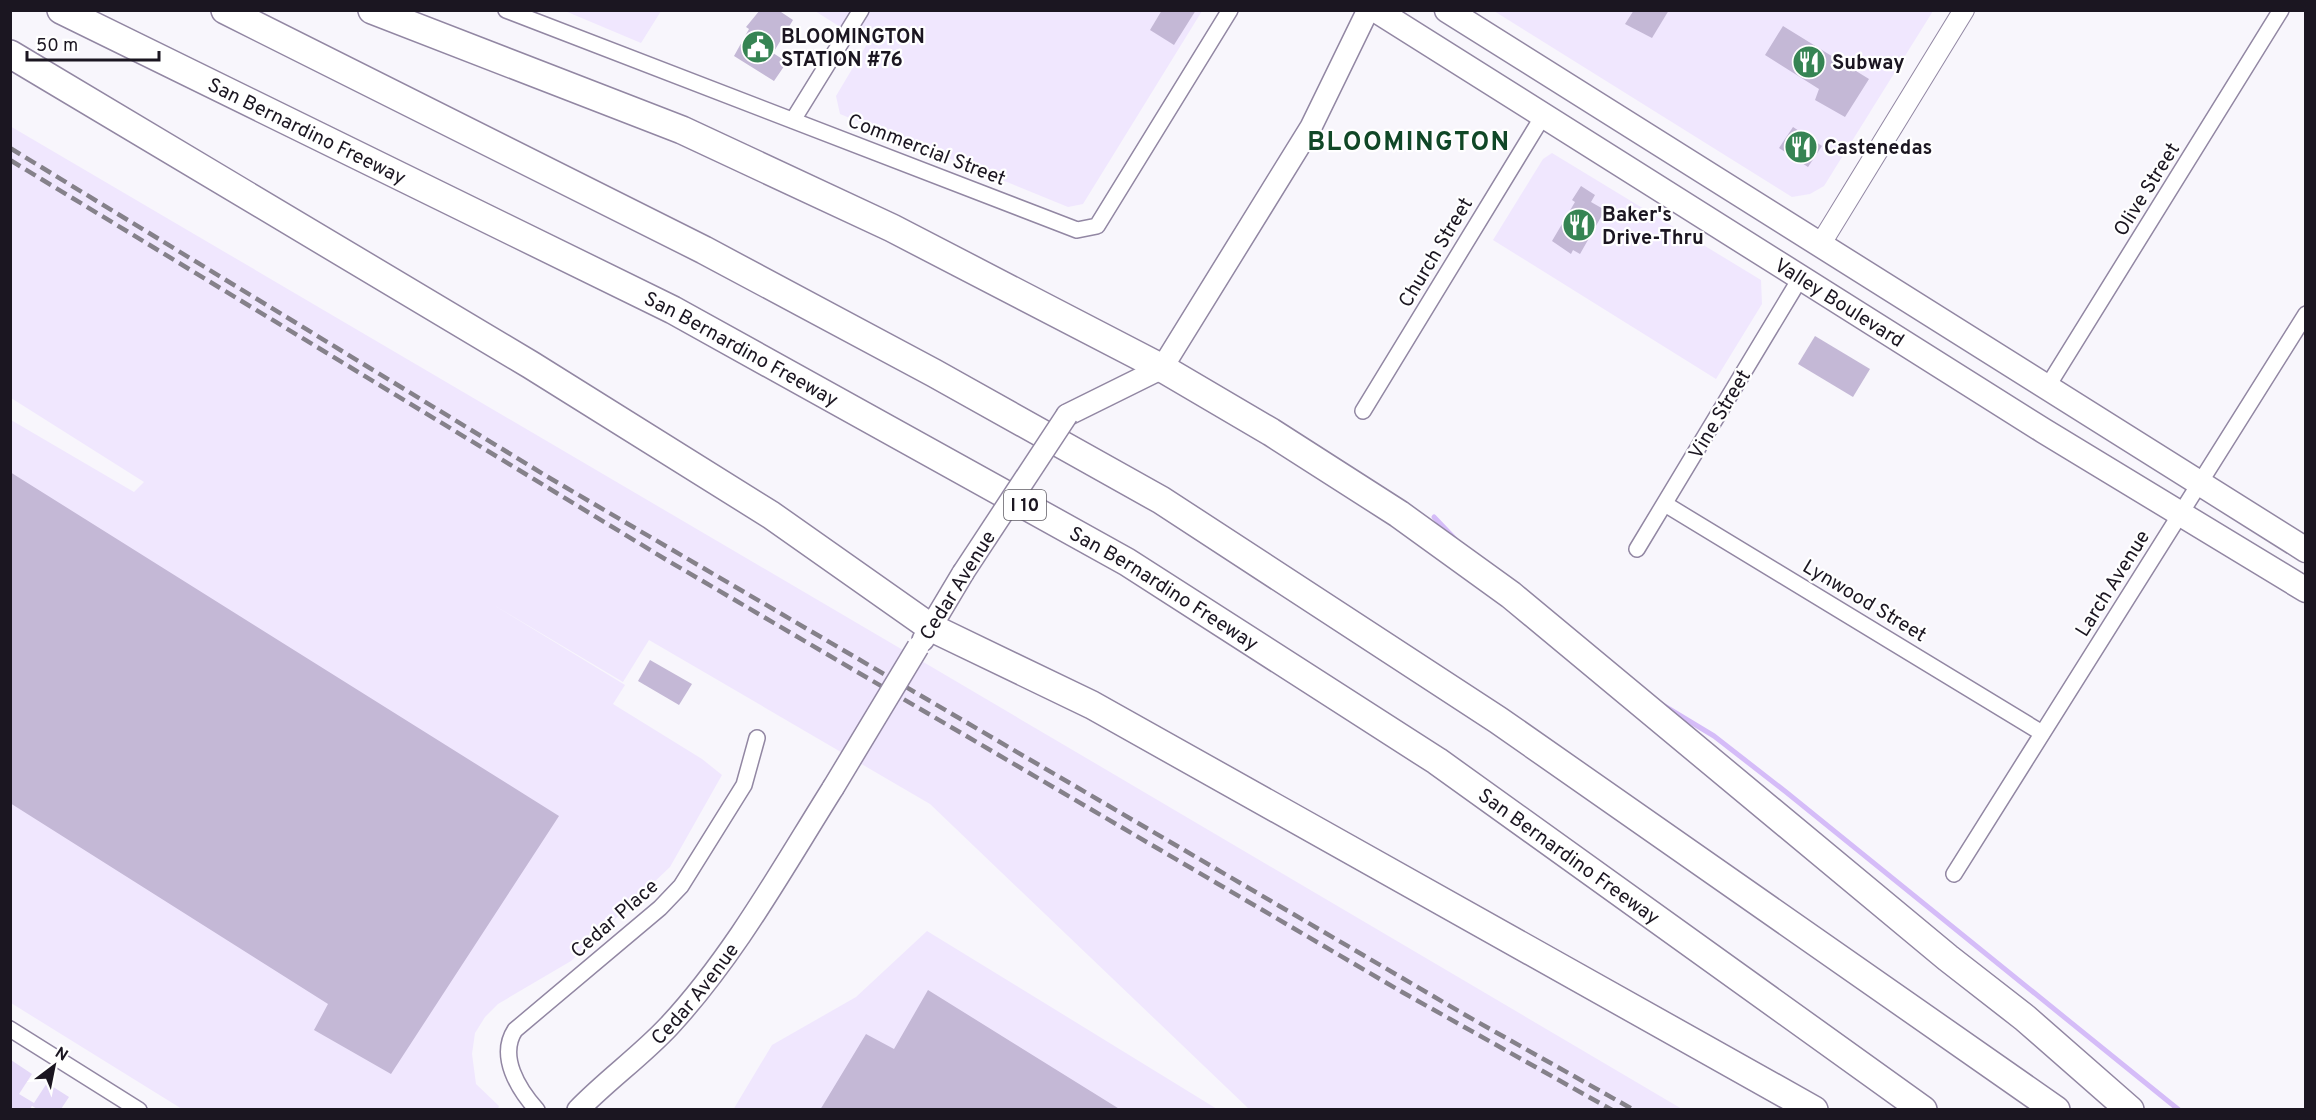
<svg xmlns="http://www.w3.org/2000/svg" width="2316" height="1120" font-family="Overpass,sans-serif">
<style>
.built{fill:#f0e7fe}
.green{fill:#e4d8f8}
.lines{fill:none;stroke-linecap:round;stroke-linejoin:round}
.stream{stroke:#d5bcf8;stroke-width:5}
.building{fill:#c4b8d6}
.minor-casing{stroke:#9287a3;stroke-width:18}
.tertiary-casing{stroke:#9287a3;stroke-width:22}
.secondary-casing{stroke:#9287a3;stroke-width:24}
.primary-casing{stroke:#9287a3;stroke-width:27}
.motorway-casing{stroke:#9287a3;stroke-width:30}
.minor{stroke:#fff;stroke-width:15}
.tertiary{stroke:#fff;stroke-width:20}
.secondary{stroke:#fff;stroke-width:21}
.primary{stroke:#fff;stroke-width:24}
.motorway{stroke:#fff;stroke-width:27}
.rail{stroke:#85818a;stroke-width:4.5;stroke-dasharray:12 6;stroke-linecap:butt}
.secondary-bridge-casing{stroke:#9287a3;stroke-width:24;stroke-linecap:butt}
.secondary-bridge{stroke:#fff;stroke-width:21}
.labels{text-anchor:middle;stroke-width:4.5;stroke-linejoin:round;paint-order:stroke}
.shield{fill:#fff;stroke:#5f5c64;stroke-width:1.5}
.shield-label{font-size:18px;font-weight:bold;fill:#1b1621}
.poi-label{font-size:20px;font-weight:bold;fill:#1b1621;stroke:#fff;text-anchor:start}
.street-label{font-size:20px;fill:#1b1621;stroke:#fff}
.district-label{font-size:26px;font-weight:bold;letter-spacing:1.5px;fill:#104727;stroke:#fff}
</style>
<rect width="100%" height="100%" fill="#f8f6fc"/>
<g class="built">
<path d="M565 11H661L641 43Z"/>
<path d="M815 11H1202L1083 204 1068 207 840 114 836 96 867 44Z"/>
<path d="M1494 11H1933L1824 186 1810 194 1792 197Z"/>
<path d="M10 126 908 653 1682 1109H1249L930 804 649 640 623 682 492 604 625 685 613 704 702 759 722 775 670 867 571 961 498 1004 485 1017 475 1033 472 1054 476 1084 499 1106 498 1109H182L11 1003V420L134 492 144 482 11 398Z"/>
<path d="M1552 153 1761 280 1762 304 1716 379 1493 240 1543 159Z"/>
<path d="M927 931 1064 1015 1217 1109 733 1110 772 1045 856 997Z"/>
</g>
<path class="green" d="M11 1060 32 1074 19 1094 34 1103 47 1083 69 1097 61 1109H37L32 1106 30 1109H11Z"/>
<g class="lines">
<g class="stream">
<path d="M1434 517 1456 540"/>
<path d="M1661 704 1714 736 1786 792 2179 1110"/>
</g>
</g>
<g class="building">
<path d="M760 10H778L793 20 773 53 787 62 774 81 734 56 749 29 746 27Z"/>
<path d="M1162 10H1196L1174 45 1150 30Z"/>
<path d="M1634 10H1669L1652 38 1625 24Z"/>
<path d="M1783 26 1869 79 1845 117 1815 100 1819 89 1765 55Z"/>
<path d="M1793 127 1822 146 1808 167 1779 148Z"/>
<path d="M1581 186 1595 195 1591 202 1605 210 1580 254 1573 250 1571 254 1552 241 1575 202 1572 200Z"/>
<path d="M1815 336 1870 369 1853 397 1798 364Z"/>
<path d="M10 472 559 816 391 1074 314 1030 328 1004 10 803Z"/>
<path d="M650 660 692 684 679 705 638 681Z"/>
<path d="M928 990 1121 1110H820L866 1034 894 1049Z"/>
</g>
<g class="lines">
<g class="minor-casing">
<g id="minor">
<path d="M506 10 1077 230 1097 226 1230 10"/>
<path d="M793 120 861 10"/>
<path d="M2046 389 2281 10"/>
<path d="M1363 411 1543 116"/>
<path d="M1665 504 2042 733"/>
<path d="M1637 549 1801 277"/>
<path d="M1954 874 2306 314"/>
<path d="M10 1029 139 1110"/>
<path d="M537 1110C518 1089 498 1056 515 1030L660 908 681 886 744 785 757 738"/>
</g>
</g>
<g class="tertiary-casing">
<path id="tertiary" d="M1820 245 1964 10"/>
</g>
<g class="secondary-casing">
<g id="secondary">
<path d="M1067 415 1162 368 1311 127 1368 10"/>
<path d="M923 640 963 573"/>
<path id="s1" d="M578 1110C607 1080 641 1056 669 1026 734 956 782 869 833 788"/>
</g>
</g>
<g class="primary-casing">
<g id="primary">
<path id="s2" d="M1376 10 2044 431 2306 590"/>
<path d="M1447 10 2306 550"/>
</g>
</g>
<g class="motorway-casing">
<g id="motorway">
<path id="s3" d="M61 10 673 310 1127 562 1437 761 1923 1110"/>
<path d="M225 10 704 250 934 373 1161 500 1498 720 2056 1110"/>
<path d="M372 10 682 130 892 228 1162 368 1271 432 1399 514 1511 595 1948 958 2025 1018 2130 1110"/>
<path d="M10 54 531 365 771 515 930 627 1092 705 1814 1110"/>
</g>
</g>
<use href="#minor" class="minor"/>
<use href="#tertiary" class="tertiary"/>
<use href="#secondary" class="secondary"/>
<use href="#primary" class="primary"/>
<use href="#motorway" class="motorway"/>
<g class="rail">
<path d="M10 148 548 477 1467 1016 1634 1110"/>
<path d="M10 160 665 559 1402 992 1612 1110"/>
</g>
<g class="secondary-bridge-casing">
<g id="secondary-bridge">
<path d="M963 573 1067 415"/>
<path d="M833 788 918 647"/>
</g>
</g>
<use href="#secondary-bridge" class="secondary-bridge"/>
</g>
<defs>
<g id="civic-disc" transform="scale(1.725)"><circle r="9.5" fill="#368453" stroke="#fff"/><path d="M-.6-6.5H3V-4.5H.6V-3L4-1V1h2V6H-6V1h2V-1L-.6-3ZM-1.2 2.5V6h2.4V2.5Z" fill="#fff"/></g>
<g id="restaurant-disc" transform="scale(1.725)"><circle r="9.5" fill="#368453" stroke="#fff"/><path d="M-5-6h1v4h1v-4h1v4h1v-4h1v5L-1.5 .5V6h-2V.5L-5-1ZM5-6V6H3V1.5H1.5Q1.5-4 5-6Z" fill="#fff"/></g>
</defs>
<g fill-rule="evenodd">
<use href="#civic-disc" x="758" y="47"/>
<use href="#restaurant-disc" x="1809" y="62"/>
<use href="#restaurant-disc" x="1801" y="147"/>
<use href="#restaurant-disc" x="1579" y="225"/>
</g>
<g class="labels">
<rect class="shield" x="1004" y="490" width="42" height="30" rx="4.5"/>
<g class="shield-label">
<text x="1025" y="511">I 10</text>
</g>
<g class="poi-label">
<text x="781" y="43">BLOOMINGTON<tspan x="781" dy="23">STATION #76</tspan></text>
<text x="1832" y="69">Subway</text>
<text x="1824" y="154">Castenedas</text>
<text x="1602" y="221">Baker's<tspan x="1602" dy="23">Drive-Thru</tspan></text>
</g>
<g class="street-label">
<text dy="7" stroke="none"><textPath href="#s3" startOffset="274">San Bernardino Freeway</textPath></text>
<text transform="translate(927 149) rotate(21)" y="7">Commercial Street</text>
<text transform="translate(2146 189) rotate(-58)" y="7">Olive Street</text>
<text transform="translate(1435 252) rotate(-59)" y="7">Church Street</text>
<text dy="7" stroke="none"><textPath href="#s2" startOffset="548">Valley Boulevard</textPath></text>
<text dy="7" stroke="none"><textPath href="#s3" startOffset="760">San Bernardino Freeway</textPath></text>
<text transform="translate(1719 414) rotate(-59)" y="7">Vine Street</text>
<text transform="translate(2112 583) rotate(-58)" y="7">Larch Avenue</text>
<text transform="translate(957 585) rotate(-58)" y="7">Cedar Avenue</text>
<text dy="7" stroke="none"><textPath href="#s3" startOffset="1246">San Bernardino Freeway</textPath></text>
<text transform="translate(1865 600) rotate(31)" y="7">Lynwood Street</text>
<text dy="7" stroke="none"><textPath href="#s3" startOffset="1732">San Bernardino Freeway</textPath></text>
<text transform="translate(614 918) rotate(-41)" y="7">Cedar Place</text>
<text dy="7" stroke="none"><textPath href="#s1" startOffset="165">Cedar Avenue</textPath></text>
</g>
<g class="district-label">
<text x="1409" y="150">BLOOMINGTON</text>
</g>
</g>
<rect width="2316" height="1120" fill="none" stroke="#1b1621" stroke-width="24"/>
<g transform="translate(54 1066) rotate(32)" stroke="#ffffff" stroke-width="4.5" paint-order="stroke">
<path d="M0-4.5L10 22L0 15L-10 22Z" fill="#1b1621"/>
<text y="-9" font-size="16" font-weight="bold" text-anchor="middle" fill="#1b1621">N</text>
</g>
<path d="M27 51v9h132v-9" fill="none" stroke="#1b1621" stroke-width="3"/>
<text x="36" y="51" font-size="18" fill="#1b1621" stroke="#ffffff" stroke-width="4.5" paint-order="stroke">50 m</text>
</svg>
